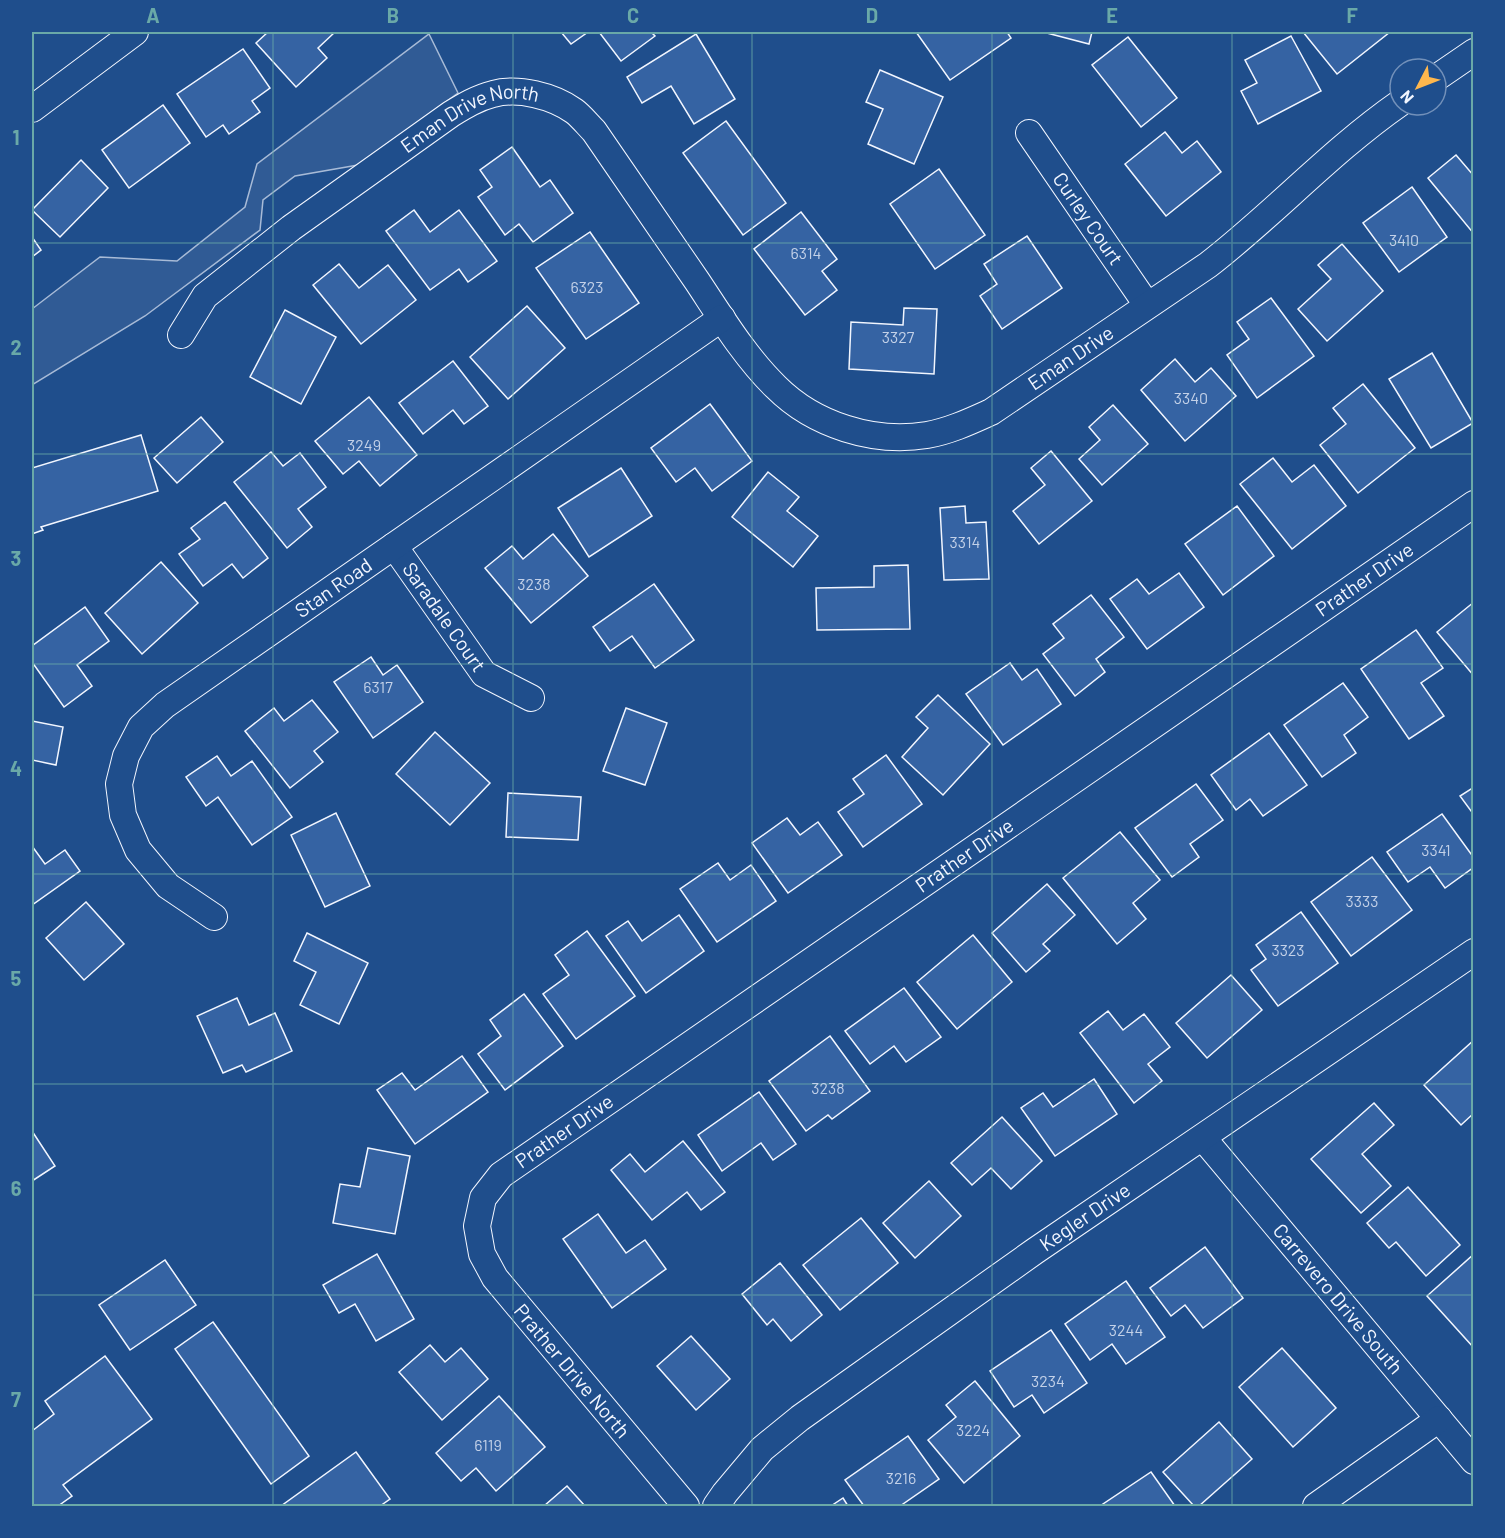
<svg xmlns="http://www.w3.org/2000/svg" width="1505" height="1538" font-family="Barlow,sans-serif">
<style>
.green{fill:#305b95;stroke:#a8bbd7;stroke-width:1.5}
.building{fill:#3563a3;stroke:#f2f6ff;stroke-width:1.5}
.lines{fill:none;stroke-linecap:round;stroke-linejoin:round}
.street-casing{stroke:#f2f6ff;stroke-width:28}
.street{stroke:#1f4e8c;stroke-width:26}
.grid{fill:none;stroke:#6aa9a8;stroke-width:1.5;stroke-opacity:0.55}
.labels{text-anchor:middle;stroke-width:4.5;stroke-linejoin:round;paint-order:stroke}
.number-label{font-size:16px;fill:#c3d1e8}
.street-label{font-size:20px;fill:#f2f6ff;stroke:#1f4e8c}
.neatline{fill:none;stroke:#6aa9a8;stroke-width:2}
.grid-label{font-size:20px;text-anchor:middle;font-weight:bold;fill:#6aa9a8}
</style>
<rect width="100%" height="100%" fill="#1f4e8c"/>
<path class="green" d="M429 34 458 93 358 165 295 176 263 200 260 230 145 316 32 385V309L100 257 177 261 245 207 257 164Z"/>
<g class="building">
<path d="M268 32H335L318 48 327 58 296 87 256 43Z"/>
<path d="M561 32H588L571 44Z"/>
<path d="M599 32H651L655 36 621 61Z"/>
<path d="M916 32H1007L1011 38 950 80Z"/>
<path d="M1043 32H1092L1089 44Z"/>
<path d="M1303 32H1390L1337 74Z"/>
<path d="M696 34 735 99 694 124 671 86 642 103 627 77Z"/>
<path d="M1291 36 1321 91 1258 124 1241 91 1257 83 1245 60Z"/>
<path d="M1128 37 1177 98 1141 127 1092 65Z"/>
<path d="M243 49 270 88 252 101 260 112 229 134 223 125 206 137 177 94Z"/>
<path d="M880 70 943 97 914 164 868 144 883 109 866 102Z"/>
<path d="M163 105 190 143 129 188 102 150Z"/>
<path d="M726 121 786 203 743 235 683 153Z"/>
<path d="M1165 132 1182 153 1197 141 1221 172 1166 216 1125 164Z"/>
<path d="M512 147 540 187 550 180 573 213 533 242 519 224 505 235 478 197 492 187 480 170Z"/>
<path d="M1456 155 1474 176V234L1428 178Z"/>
<path d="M81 160 108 188 60 237 32 210Z"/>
<path d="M939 169 985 235 935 269 890 204Z"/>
<path d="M1412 187 1447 237 1399 272 1363 223Z"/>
<path d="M414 210 430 232 459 210 497 261 468 282 459 269 430 290 386 231Z"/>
<path d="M801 212 837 259 822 271 837 290 805 315 754 249Z"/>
<path d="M590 232 639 303 586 339 536 268Z"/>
<path d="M1027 236 1062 288 1002 329 980 296 997 284 984 264Z"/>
<path d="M32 237 41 250 32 257Z"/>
<path d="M1342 244 1383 291 1327 341 1298 309 1331 279 1318 265Z"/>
<path d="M339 264 359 288 388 265 416 300 361 344 313 285Z"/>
<path d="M1271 298 1314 356 1257 398 1227 355 1249 339 1237 322Z"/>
<path d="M527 306 565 348 508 399 470 357Z"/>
<path d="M904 308 937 309 934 374 849 369 851 322 903 325Z"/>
<path d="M285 310 336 337 301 404 250 377Z"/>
<path d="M1432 353 1473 423 1431 448 1389 379Z"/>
<path d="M1175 359 1195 382 1211 368 1236 396 1185 441 1141 390Z"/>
<path d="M453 361 488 406 464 424 453 410 423 434 399 403Z"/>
<path d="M1363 384 1415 448 1358 493 1320 445 1346 424 1333 408Z"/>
<path d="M369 397 417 455 380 486 359 461 343 474 315 441Z"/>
<path d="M710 404 752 461 712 491 695 468 676 482 651 448Z"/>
<path d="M1113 405 1148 444 1102 485 1079 459 1100 440 1089 427Z"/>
<path d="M201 417 223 442 177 483 154 458Z"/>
<path d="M141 435 158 491 41 527 43 530 32 534V468Z"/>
<path d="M1051 451 1092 501 1039 544 1013 511 1045 485 1031 468Z"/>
<path d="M271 452 283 466 300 453 326 487 298 509 312 527 287 548 234 482Z"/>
<path d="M1273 458 1292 482 1314 465 1346 506 1292 549 1240 484Z"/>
<path d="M621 468 652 516 589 557 558 508Z"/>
<path d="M768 472 799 497 787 511 818 536 793 567 732 517Z"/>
<path d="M225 502 268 558 243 578 232 564 203 586 179 554 200 539 191 528Z"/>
<path d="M965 506 966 523 986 522 989 579 944 580 940 508Z"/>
<path d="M1237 506 1274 556 1223 595 1185 544Z"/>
<path d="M553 534 588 576 531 623 485 568 512 546 523 559Z"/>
<path d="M161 562 198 603 142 654 105 613Z"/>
<path d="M908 565 910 629 817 630 816 588 874 587V566Z"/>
<path d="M1179 573 1204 607 1147 649 1110 599 1137 579 1149 594Z"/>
<path d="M654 584 694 640 655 668 632 636 610 651 593 627Z"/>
<path d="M1091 595 1124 637 1096 659 1105 672 1075 696 1043 654 1064 638 1053 624Z"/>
<path d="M1474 602V676L1437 632Z"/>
<path d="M85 607 109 641 77 665 92 686 64 707 32 662V646Z"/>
<path d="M1416 630 1443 668 1421 683 1444 716 1409 739 1361 669Z"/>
<path d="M371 657 383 675 397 665 423 702 373 738 334 682Z"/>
<path d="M1010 663 1022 680 1037 669 1061 704 1003 745 966 694Z"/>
<path d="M1343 683 1368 717 1344 735 1356 753 1322 777 1284 725Z"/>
<path d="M938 695 990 744 943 795 902 757 928 728 916 717Z"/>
<path d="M312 700 338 732 314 751 323 762 290 788 245 731 274 708 284 721Z"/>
<path d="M626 708 667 723 645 785 603 771Z"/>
<path d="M32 721 63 727 56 765 32 760Z"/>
<path d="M435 732 490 783 450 825 396 774Z"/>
<path d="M1269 733 1307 785 1263 816 1250 799 1236 810 1211 775Z"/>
<path d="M886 755 922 804 863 847 838 812 864 794 853 779Z"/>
<path d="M217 756 231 776 252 761 292 817 252 845 218 797 206 806 186 777Z"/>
<path d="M1196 784 1223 820 1190 844 1199 857 1172 877 1135 828Z"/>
<path d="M1474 787V815L1460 796Z"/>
<path d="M508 793 581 797 578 840 506 837Z"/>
<path d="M336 813 370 886 325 907 291 835Z"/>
<path d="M1442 814 1474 858V867L1445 888 1430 867 1408 882 1387 852Z"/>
<path d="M787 818 800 835 818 822 842 855 788 893 752 843Z"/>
<path d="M1120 832 1160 880 1133 903 1146 919 1117 944 1063 878Z"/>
<path d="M32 846 45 864 65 850 80 871 32 905Z"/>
<path d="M1372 857 1412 910 1351 956 1311 902Z"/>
<path d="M718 863 730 880 751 865 776 901 717 942 680 889Z"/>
<path d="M1047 884 1075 915 1043 944 1050 951 1026 972 992 933Z"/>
<path d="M86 902 124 944 84 980 46 938Z"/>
<path d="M1301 912 1338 963 1278 1006 1251 970 1266 959 1256 945Z"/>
<path d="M679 915 704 951 646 993 606 936 628 921 642 941Z"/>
<path d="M587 931 635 996 576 1039 543 994 569 975 555 955Z"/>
<path d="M307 933 368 963 339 1024 300 1005 316 972 294 961Z"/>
<path d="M973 935 1012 982 957 1029 917 982Z"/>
<path d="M1231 975 1262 1010 1207 1058 1176 1023Z"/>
<path d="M904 988 941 1037 906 1062 894 1046 870 1064 845 1031Z"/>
<path d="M524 994 563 1046 505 1090 478 1054 501 1036 490 1020Z"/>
<path d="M237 998 249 1025 275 1013 292 1051 246 1072 242 1065 223 1073 197 1016Z"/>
<path d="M1108 1011 1123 1030 1144 1014 1170 1047 1148 1064 1162 1081 1134 1103 1080 1033Z"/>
<path d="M830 1036 870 1091 832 1119 828 1115 806 1131 769 1081Z"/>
<path d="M1474 1040V1113L1461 1125 1424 1085Z"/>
<path d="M462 1056 488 1092 415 1144 377 1090 402 1073 415 1090Z"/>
<path d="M1094 1079 1117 1114 1055 1156 1021 1108 1043 1093 1053 1107Z"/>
<path d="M759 1092 796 1144 773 1160 761 1143 722 1171 698 1135Z"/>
<path d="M1374 1103 1394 1125 1362 1154 1391 1186 1361 1213 1311 1159Z"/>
<path d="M1002 1117 1042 1161 1011 1189 991 1168 972 1185 951 1163Z"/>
<path d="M32 1131 55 1166 32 1181Z"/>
<path d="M683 1141 725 1192 701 1210 687 1192 652 1220 611 1170 630 1154 645 1172Z"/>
<path d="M368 1148 410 1156 395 1234 333 1223 340 1184 360 1187Z"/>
<path d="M929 1181 961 1216 915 1258 883 1223Z"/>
<path d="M1408 1187 1460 1245 1426 1276 1396 1242 1389 1248 1367 1223Z"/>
<path d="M598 1214 626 1253 645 1240 666 1269 612 1308 563 1239Z"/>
<path d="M861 1218 898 1263 840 1310 803 1265Z"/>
<path d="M1205 1247 1243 1298 1203 1328 1185 1305 1171 1316 1150 1288Z"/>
<path d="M377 1254 414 1319 376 1341 355 1304 339 1313 323 1285Z"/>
<path d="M1474 1254V1348L1427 1296Z"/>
<path d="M165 1260 196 1305 130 1350 99 1305Z"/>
<path d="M780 1263 822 1315 791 1341 773 1319 767 1325 742 1294Z"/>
<path d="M1126 1281 1165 1337 1126 1364 1112 1344 1090 1360 1065 1324Z"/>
<path d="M213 1322 309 1456 271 1484 175 1349Z"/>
<path d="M1051 1330 1087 1383 1044 1413 1032 1395 1014 1407 990 1371Z"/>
<path d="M691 1336 730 1379 696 1410 657 1366Z"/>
<path d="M430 1345 445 1362 461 1348 488 1379 442 1420 399 1372Z"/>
<path d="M1282 1348 1336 1408 1293 1447 1239 1387Z"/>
<path d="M105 1356 152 1419 63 1485 72 1496 58 1506H32V1431L54 1414 45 1401Z"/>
<path d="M975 1381 1020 1436 964 1483 928 1440 956 1417 946 1405Z"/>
<path d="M499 1396 545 1447 496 1491 476 1468 461 1481 436 1453Z"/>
<path d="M1219 1422 1252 1459 1199 1506H1194L1163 1472Z"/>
<path d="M908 1436 939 1479 900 1506H864L845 1480Z"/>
<path d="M356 1452 390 1499 380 1506H281Z"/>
<path d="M1151 1472 1175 1506H1100Z"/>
<path d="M567 1486 585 1506H544Z"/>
<path d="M843 1498 848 1506H831Z"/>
</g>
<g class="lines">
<g class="street-casing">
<g id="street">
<path d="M1436 78 1474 52"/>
<path d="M32 109 135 32"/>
<path id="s1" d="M1029 133 1147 305"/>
<path id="s2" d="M181 335 205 296 291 228 451 114C464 106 477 98 493 94 518 87 553 96 574 111 581 116 587 124 594 131 628 181 663 231 697 281 721 317 745 357 776 387 814 425 874 444 927 435 950 431 971 421 991 412L1208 265C1274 214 1331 151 1400 103"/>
<path id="s3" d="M394 546 484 674 531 698"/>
<path id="s4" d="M214 917 168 886 138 850 123 815 119 784 126 756 141 727 165 705 722 318"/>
<path id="s5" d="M1203 1138 1474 1461"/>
<path id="s6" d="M686 1506 495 1278 482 1254 477 1226 483 1198 501 1175 1474 504"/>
<path id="s7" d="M716 1506 725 1493 762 1449 800 1418 1035 1251 1474 952"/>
<path d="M1316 1506 1439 1419"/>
</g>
</g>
<use href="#street" class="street"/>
</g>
<path class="grid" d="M273 32V1506M513 32V1506M752 32V1506M992 32V1506M1232 32V1506M32 243H1474M32 454H1474M32 664H1474M32 874H1474M32 1084H1474M32 1295H1474"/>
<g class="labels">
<g class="number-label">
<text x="1404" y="246">3410</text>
<text x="806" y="259">6314</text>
<text x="587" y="293">6323</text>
<text x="898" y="343">3327</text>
<text x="1191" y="404">3340</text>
<text x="364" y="451">3249</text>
<text x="965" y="548">3314</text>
<text x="534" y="590">3238</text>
<text x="378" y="693">6317</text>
<text x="1436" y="856">3341</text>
<text x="1362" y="907">3333</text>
<text x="1288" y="956">3323</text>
<text x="828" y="1094">3238</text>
<text x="1126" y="1336">3244</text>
<text x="1048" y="1387">3234</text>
<text x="973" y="1436">3224</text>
<text x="488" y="1451">6119</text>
<text x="901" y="1484">3216</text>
</g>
<g class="street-label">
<text dy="7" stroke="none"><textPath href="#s2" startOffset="369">Eman Drive North</textPath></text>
<text dy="7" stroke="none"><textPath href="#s1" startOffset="104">Curley Court</textPath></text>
<text dy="7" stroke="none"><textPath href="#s2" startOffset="1155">Eman Drive</textPath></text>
<text dy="7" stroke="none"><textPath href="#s6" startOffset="1460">Prather Drive</textPath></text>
<text dy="7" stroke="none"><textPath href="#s4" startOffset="471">Stan Road</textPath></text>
<text dy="7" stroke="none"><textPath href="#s3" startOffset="87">Saradale Court</textPath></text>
<text dy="7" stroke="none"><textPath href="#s6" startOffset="974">Prather Drive</textPath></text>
<text dy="7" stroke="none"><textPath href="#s6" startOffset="488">Prather Drive</textPath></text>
<text dy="7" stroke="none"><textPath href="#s7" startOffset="471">Kegler Drive</textPath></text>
<text dy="7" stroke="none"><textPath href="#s5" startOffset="210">Carrevero Drive South</textPath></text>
<text transform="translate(572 1371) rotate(50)" y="7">Prather Drive North</text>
</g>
</g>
<rect width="1505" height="1538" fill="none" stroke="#1f4e8c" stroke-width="66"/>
<g transform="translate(1418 87) rotate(228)"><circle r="28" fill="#1f4e8c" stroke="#7391ba" stroke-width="1.5"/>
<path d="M0-4.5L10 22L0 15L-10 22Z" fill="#ffb74d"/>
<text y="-9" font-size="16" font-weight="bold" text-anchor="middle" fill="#f2f6ff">N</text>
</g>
<rect x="33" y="33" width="1439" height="1472" class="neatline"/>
<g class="grid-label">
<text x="153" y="23">A</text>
<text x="393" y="23">B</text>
<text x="633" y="23">C</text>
<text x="872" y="23">D</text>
<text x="1112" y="23">E</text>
<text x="1352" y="23">F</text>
<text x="16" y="145">1</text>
<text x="16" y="355">2</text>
<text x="16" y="566">3</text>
<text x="16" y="776">4</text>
<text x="16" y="986">5</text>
<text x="16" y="1196">6</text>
<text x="16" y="1407">7</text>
</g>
</svg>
